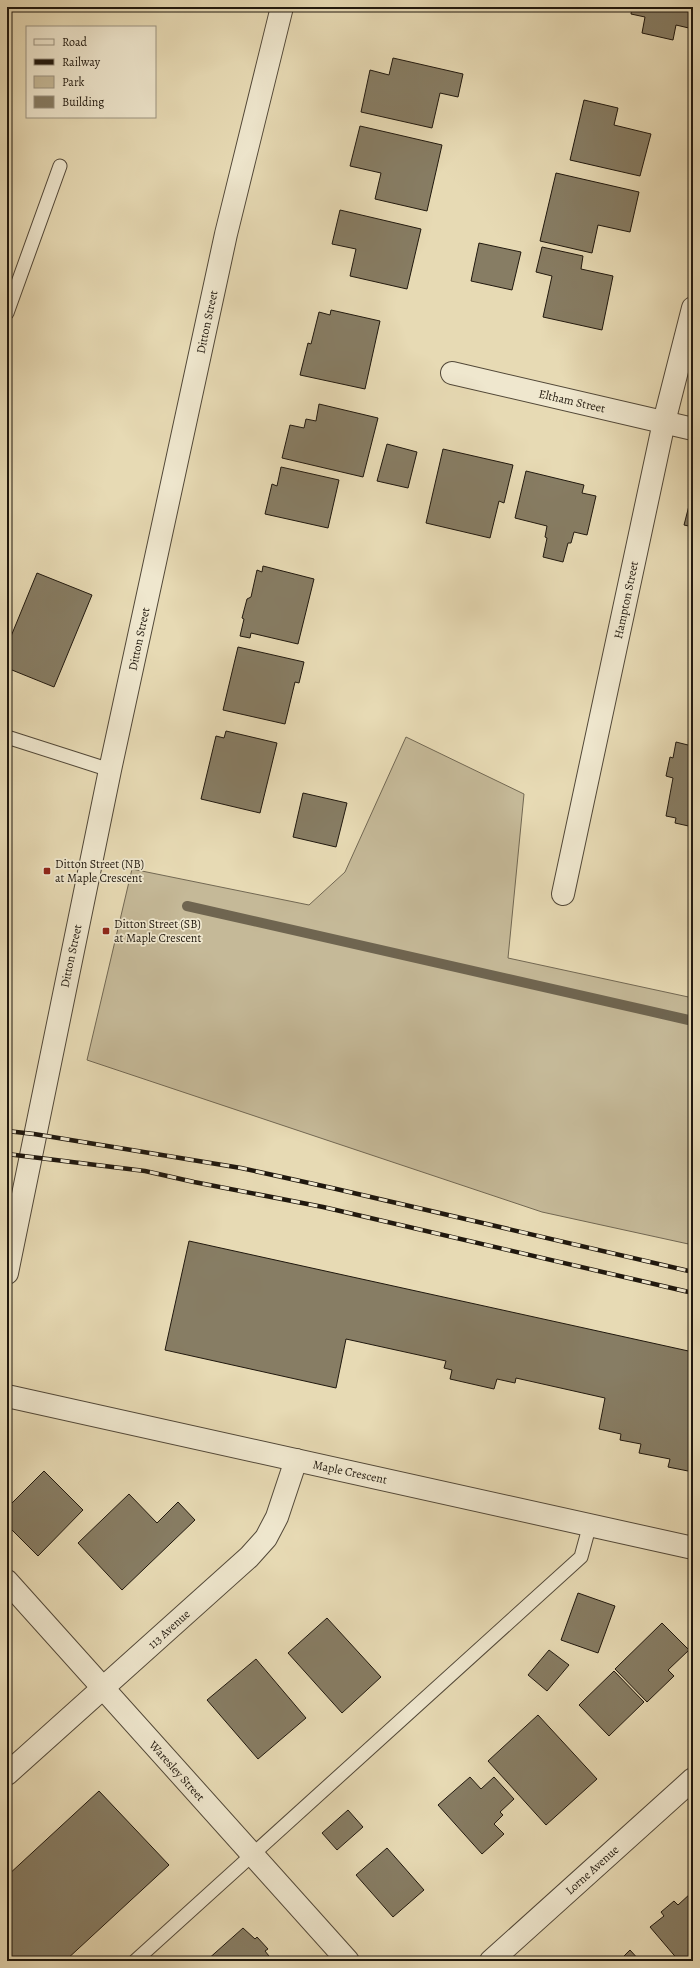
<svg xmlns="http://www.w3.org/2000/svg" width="700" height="1968" font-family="Alegreya,serif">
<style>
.green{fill:#c5b998;stroke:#726853}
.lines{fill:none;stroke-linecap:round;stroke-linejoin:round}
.stream{stroke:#6f6550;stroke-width:10}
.building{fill:#877d64;stroke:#20180e}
.service-casing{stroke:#524838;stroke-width:15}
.minor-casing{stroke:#524838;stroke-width:24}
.tertiary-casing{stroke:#524838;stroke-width:24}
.service{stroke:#efe7ce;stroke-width:13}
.minor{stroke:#efe7ce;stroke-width:22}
.tertiary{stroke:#efe7ce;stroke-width:22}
.rail-casing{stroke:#20180e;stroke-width:4.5}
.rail{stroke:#efe7ce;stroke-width:3;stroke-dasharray:9;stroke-linecap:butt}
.poi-dot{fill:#8f2418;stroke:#efe7ce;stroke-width:1.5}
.labels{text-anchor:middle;stroke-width:3.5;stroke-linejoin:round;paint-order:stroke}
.street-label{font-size:12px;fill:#20180e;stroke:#efe7ce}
.poi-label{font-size:12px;fill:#20180e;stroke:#efe7ce;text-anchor:start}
</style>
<rect width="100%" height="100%" fill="#e7dab4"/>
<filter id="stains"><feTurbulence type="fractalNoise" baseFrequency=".005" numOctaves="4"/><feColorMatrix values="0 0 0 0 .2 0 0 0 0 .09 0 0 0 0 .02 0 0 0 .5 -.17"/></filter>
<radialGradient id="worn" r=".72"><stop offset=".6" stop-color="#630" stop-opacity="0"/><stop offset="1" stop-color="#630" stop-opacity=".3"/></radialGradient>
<path class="green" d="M406 737 524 794 508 958 693 998V1245L542 1212 87 1060 132 869 309 905 345 872Z"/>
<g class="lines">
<path class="stream" d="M187 906 693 1021"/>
</g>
<g class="building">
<path d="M632 7H693V29L676 25 673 40 642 33 645 17 631 14Z"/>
<path d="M393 58 463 74 458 97 440 93 432 128 361 112 370 70 389 75Z"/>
<path d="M584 100 618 108 614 125 651 134 640 176 570 160Z"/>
<path d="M360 126 442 145 427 211 375 199 381 173 350 166Z"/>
<path d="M556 173 639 192 630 232 598 225 592 253 540 241Z"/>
<path d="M340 210 421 229 407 289 350 276 356 249 332 244Z"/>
<path d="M479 243 521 252 512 290 471 281Z"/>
<path d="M542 247 583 256 581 269 613 276 602 330 543 317 552 276 536 272Z"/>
<path d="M331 310 380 321 365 389 300 375 308 343 311 344 319 312 330 315Z"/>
<path d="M319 404 378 418 363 477 282 458 290 425 304 428 306 419 316 421Z"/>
<path d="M387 444 417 452 408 488 377 481Z"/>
<path d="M443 449 513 465 504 503 499 501 490 538 426 523Z"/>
<path d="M281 467 339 480 328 528 265 514 272 484 277 486Z"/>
<path d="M526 471 584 485 582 493 596 496 587 535 574 532 571 543H568L563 562 543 557 547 538 545 537 547 526 515 518Z"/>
<path d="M693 490V527L684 525Z"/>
<path d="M263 566 314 579 298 644 251 633 250 638 240 636 244 619 242 618 247 599 251 597 257 570 262 572Z"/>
<path d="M37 573 92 595 54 687 7 668V646Z"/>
<path d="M238 647 304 662 299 683 295 682 285 724 223 710Z"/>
<path d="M226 731 277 743 260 813 201 799 216 736 224 738Z"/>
<path d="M693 741V827L675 823 676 818 666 816 673 778 666 776 670 757 673 758 676 742 692 746Z"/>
<path d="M303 793 347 803 336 847 293 837Z"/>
<path d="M189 1241 693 1352V1472L668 1467 670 1459 639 1453 641 1444 620 1440 621 1434 599 1429 605 1398 516 1378 515 1383 497 1379 494 1389 450 1379 452 1370 444 1368 446 1361 346 1339 336 1388 165 1350Z"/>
<path d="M44 1471 83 1510 38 1556 7 1525V1508Z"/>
<path d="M129 1494 157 1523 178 1502 195 1520 122 1590 78 1543Z"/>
<path d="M578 1593 615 1606 598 1653 561 1640Z"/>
<path d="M327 1618 381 1677 342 1713 288 1653Z"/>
<path d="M662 1623 689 1650 668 1670 674 1676 647 1702 615 1669Z"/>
<path d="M549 1650 569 1665 547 1691 528 1675Z"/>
<path d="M256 1659 306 1718 258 1759 207 1700Z"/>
<path d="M614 1671 644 1702 609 1736 579 1705Z"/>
<path d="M538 1715 597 1779 546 1825 488 1761Z"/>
<path d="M470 1777 481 1789 494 1777 514 1799 500 1812 503 1815 494 1824 504 1834 482 1854 438 1805Z"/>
<path d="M99 1791 169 1865 65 1961H7V1876Z"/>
<path d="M348 1810 363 1827 337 1850 322 1833Z"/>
<path d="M387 1848 424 1890 393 1917 356 1875Z"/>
<path d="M691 1893 693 1895V1961H679L650 1927 664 1916 661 1912 674 1901 678 1905Z"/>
<path d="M243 1928 255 1939 257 1937 268 1949 265 1951 273 1961H206Z"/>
<path d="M630 1950 640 1961H619Z"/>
</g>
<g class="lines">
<g class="service-casing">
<g id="service">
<path d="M7 313 60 166"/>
<path d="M7 737 110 770"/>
<path d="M135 1961 581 1557 590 1524"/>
</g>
</g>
<g class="minor-casing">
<g id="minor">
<path d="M452 373 693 429"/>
<path d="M563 894 664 422 693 308"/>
<path d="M7 1273 110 770 226 234 282 7"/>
<path d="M7 1581 348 1961"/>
<path d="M7 1774 249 1557 266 1538 277 1517 296 1460"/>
</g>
</g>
<g class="tertiary-casing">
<g id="tertiary">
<path d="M7 1396 693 1548"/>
<path d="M491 1961 693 1779"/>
</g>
</g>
<use href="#service" class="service"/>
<use href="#minor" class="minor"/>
<use href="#tertiary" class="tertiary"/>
<g class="rail-casing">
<g id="rail">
<path d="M7 1131 34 1134 241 1168 332 1188 693 1272"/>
<path d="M7 1154 145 1171 194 1182 323 1207 693 1293"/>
</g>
</g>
<use href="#rail" class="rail"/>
</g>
<g class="poi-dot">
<rect x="43" y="867" width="8" height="8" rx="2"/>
<rect x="102" y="927" width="8" height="8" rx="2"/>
</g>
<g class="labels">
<g class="street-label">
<text transform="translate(207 322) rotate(-78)" y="4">Ditton Street</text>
<text transform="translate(572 401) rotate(13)" y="4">Eltham Street</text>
<text transform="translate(626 600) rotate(-78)" y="4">Hampton Street</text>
<text transform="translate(139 639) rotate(-78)" y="4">Ditton Street</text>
<text transform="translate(71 956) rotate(-78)" y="4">Ditton Street</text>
<text transform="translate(350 1472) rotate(12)" y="4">Maple Crescent</text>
<text transform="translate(169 1629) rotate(-42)" y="4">113 Avenue</text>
<text transform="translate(177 1771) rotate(48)" y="4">Waresley Street</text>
<text transform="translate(592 1870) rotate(-42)" y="4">Lorne Avenue</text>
</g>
<g class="poi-label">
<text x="55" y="868">Ditton Street (NB)<tspan x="55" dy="14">at Maple Crescent</tspan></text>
<text x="114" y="928">Ditton Street (SB)<tspan x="114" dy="14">at Maple Crescent</tspan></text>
</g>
</g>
<rect width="700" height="1968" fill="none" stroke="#e7dab4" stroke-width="24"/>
<rect x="8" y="8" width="684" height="1952" fill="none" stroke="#20180e" stroke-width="2"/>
<rect x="12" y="12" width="676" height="1944" fill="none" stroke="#20180e"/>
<rect x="26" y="26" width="130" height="92" fill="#efe7ce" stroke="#9c9481"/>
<rect x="34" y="39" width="20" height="6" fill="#efe7ce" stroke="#9c9481"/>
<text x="62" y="46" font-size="12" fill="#20180e">Road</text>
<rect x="34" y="59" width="20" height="6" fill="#20180e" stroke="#9c9481"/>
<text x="62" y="66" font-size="12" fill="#20180e">Railway</text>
<rect x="34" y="76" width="20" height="12" fill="#c5b998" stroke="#9c9481"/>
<text x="62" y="86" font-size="12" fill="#20180e">Park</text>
<rect x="34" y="96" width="20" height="12" fill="#877d64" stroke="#9c9481"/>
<text x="62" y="106" font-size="12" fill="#20180e">Building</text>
<rect width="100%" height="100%" filter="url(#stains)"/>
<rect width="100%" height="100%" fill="url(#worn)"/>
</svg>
